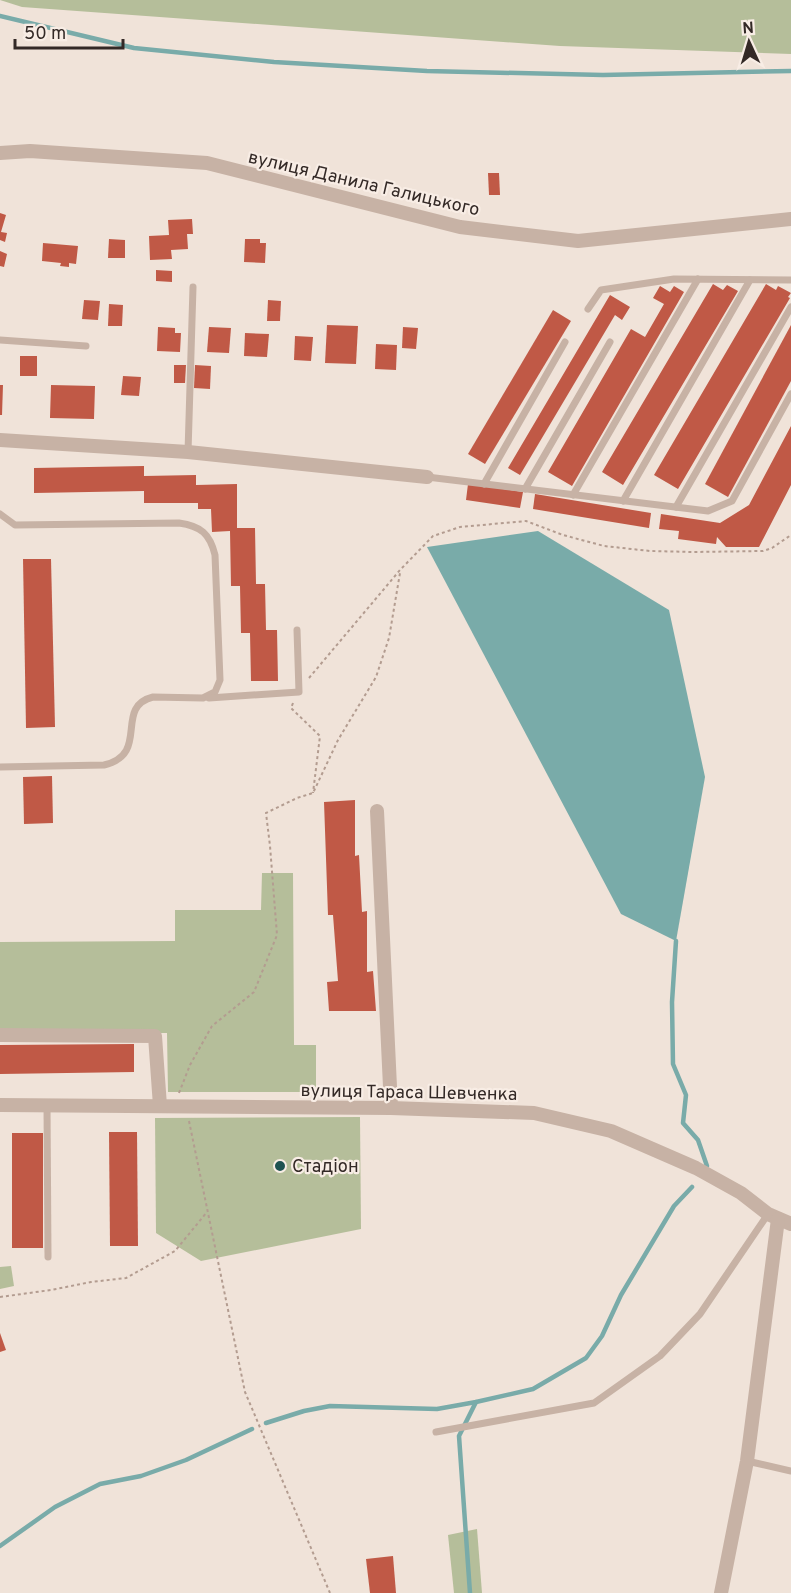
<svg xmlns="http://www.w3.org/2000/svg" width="791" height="1593" font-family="Overpass,sans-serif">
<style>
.green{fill:#b5be9a}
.water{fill:#79aba9}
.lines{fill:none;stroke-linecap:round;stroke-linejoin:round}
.stream{stroke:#79aba9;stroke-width:4.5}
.building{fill:#c05946}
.path{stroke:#b39c90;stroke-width:2;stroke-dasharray:3 3;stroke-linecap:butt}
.service{stroke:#c7b2a5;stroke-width:7}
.minor{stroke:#c7b2a5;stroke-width:14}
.poi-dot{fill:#1e5251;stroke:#f8ede5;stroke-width:2}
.labels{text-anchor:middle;stroke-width:4.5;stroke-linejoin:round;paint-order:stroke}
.street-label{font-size:18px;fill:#332926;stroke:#f8ede5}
.poi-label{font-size:18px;fill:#332926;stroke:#f8ede5;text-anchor:start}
</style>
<rect width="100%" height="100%" fill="#f0e3d9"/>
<g class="green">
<path d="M0 0H791V54L560 46 22 7Z"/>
<path d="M262 873H293L294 1045H316V1092H168L167 1033H0V942L175 941V910H261Z"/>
<path d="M360 1117 361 1229 201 1261 156 1233 155 1118Z"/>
<path d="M11 1266 14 1286 0 1289V1267Z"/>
<path d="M477 1529 482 1593H454L448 1535Z"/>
</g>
<path class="water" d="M538 531 669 610 705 777 676 941 621 914 427 547Z"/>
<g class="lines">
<g class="stream">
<path d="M0 16 134 48 274 62 427 71 603 75 791 71"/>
<path d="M676 941 672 1002 673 1064 686 1095 683 1123 698 1140 707 1166 705 1168"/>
<path d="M266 1423 304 1411 330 1406 437 1409 476 1402 533 1389 586 1358 602 1336 621 1295 674 1206 692 1187"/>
<path d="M0 1546 55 1507 100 1484 141 1476 186 1460 252 1429"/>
<path d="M470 1593 459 1436 476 1402"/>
</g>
</g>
<g class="building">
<path d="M488 173H499L500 195H489Z"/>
<path d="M0 213 6 215 1 232 7 233 5 242 0 240Z"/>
<path d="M192 219 193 234H187L188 249 171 250 172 259 150 260 149 236 169 235 168 220Z"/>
<path d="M109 239 125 240V258H108Z"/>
<path d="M245 239H260V243H266L265 263 244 262Z"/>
<path d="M43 243 78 246 76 264 69 263V267L60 266 61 263 42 261Z"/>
<path d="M0 251 7 254 4 267 0 266Z"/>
<path d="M156 270 172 271V282L156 281Z"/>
<path d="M713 284 723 290 727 285 738 291 623 485 602 472Z"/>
<path d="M766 284 776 290 778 286 791 293 788 297 790 298 678 489 654 475Z"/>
<path d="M660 286 670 292 674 286 684 292 572 486 548 472 631 329 645 337 664 304 653 298Z"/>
<path d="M610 295 630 307 622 320 615 315 520 475 508 468Z"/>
<path d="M84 300 100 301 98 320 82 319Z"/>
<path d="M268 300 281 301 280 321H267Z"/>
<path d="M109 304 123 305 122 326H108Z"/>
<path d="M553 310 571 321 485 464 468 454Z"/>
<path d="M327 325 358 326 356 364 325 363Z"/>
<path d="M791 325V381L728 497 705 484Z"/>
<path d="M158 327 175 328V333H181L180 352 157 351Z"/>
<path d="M209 327 231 328 229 353 207 352Z"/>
<path d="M403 327 418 328 416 349 402 348Z"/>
<path d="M245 333 269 334 267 357 244 356Z"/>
<path d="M295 336 313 337 311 361 294 360Z"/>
<path d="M376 344 397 345 396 370 375 369Z"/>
<rect x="20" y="356" width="17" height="20"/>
<path d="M174 365H186L185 383H174Z"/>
<path d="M195 365 211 366 210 389 194 388Z"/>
<path d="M123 376 141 377 139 396 121 395Z"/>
<path d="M0 385H3L2 415H0Z"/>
<path d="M51 385 95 386 94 419 50 418Z"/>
<path d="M791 426V485L759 547H726L717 537 716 544 678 539 679 531 659 529 661 514 720 523 749 505Z"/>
<path d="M144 466V476L196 475V485L237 484V528H255L256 584H265L266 630H277L278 681H251L250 633H241L240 586H231L230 531 212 532 211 509H198V503H144V491L34 493V468Z"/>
<path d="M468 484 523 492 520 508 466 500Z"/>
<path d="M535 494 651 513 649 528 533 509Z"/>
<path d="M23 559H51L55 727 26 728Z"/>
<path d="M52 776 53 823 24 824 23 777Z"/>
<path d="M355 800V856L359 855 362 912 367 911V972L373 971 376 1011H329L327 982 338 981 333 915H328L324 802Z"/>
<path d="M134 1044V1072L0 1074V1045Z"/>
<path d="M109 1132H137L138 1246H110Z"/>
<rect x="12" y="1133" width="31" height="115"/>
<path d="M0 1333 6 1350 0 1352Z"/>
<path d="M393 1556 396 1593H370L366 1559Z"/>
</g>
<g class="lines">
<g class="path">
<path d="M309 678 400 570 433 536 460 527 526 521 563 535 604 546 650 551 693 552 763 551 772 548 791 535"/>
<path d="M293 703 291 708 320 736 313 793"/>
<path d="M179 1093 190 1065 212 1026 254 992 277 935 270 846 266 813 297 798 313 793 338 740 376 677 389 638 400 573"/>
<path d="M189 1121 245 1392 330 1593"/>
<path d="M0 1297 51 1290 91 1282 126 1278 175 1251 207 1212"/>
</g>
<g class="service">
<path d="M588 309 601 290 674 279 791 280"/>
<path d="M0 340 86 346"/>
<path d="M188 452 193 287"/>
<path d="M427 477 708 511 732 501 791 394"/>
<path d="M484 484 565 342"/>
<path d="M525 489 610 342"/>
<path d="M573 495 698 279"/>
<path d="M623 501 750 280"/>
<path d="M676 507 791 307"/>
<path d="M0 514 15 525 179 523C201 526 210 534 215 555L220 680 215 692 203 698 153 697C113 707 151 754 104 765L0 767"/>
<path d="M209 698 299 692 297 630"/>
<path d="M47 1105 48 1257"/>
<path d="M436 1432 594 1403 660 1356 700 1314 768 1214"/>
<path d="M747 1461 791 1471"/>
</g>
<g class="minor">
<path d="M0 153 30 151 207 163 460 227 578 241 791 219"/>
<path d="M0 440 188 452 427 477"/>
<path d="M377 811 391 1108"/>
<path d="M0 1035 155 1036 160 1106"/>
<path d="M0 1105 391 1108 534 1113 611 1131 696 1168 741 1193 768 1214 791 1224"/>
<path d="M721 1593 747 1461 778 1219"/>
</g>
</g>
<circle class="poi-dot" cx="280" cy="1166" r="6"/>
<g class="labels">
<g class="street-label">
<text transform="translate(364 183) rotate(13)" y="6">вулиця Данила Галицького</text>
<text transform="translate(409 1092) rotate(1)" y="6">вулиця Тараса Шевченка</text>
</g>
<g class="poi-label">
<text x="292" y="1172">Стадіон</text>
</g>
</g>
<g transform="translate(749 42) rotate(356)" stroke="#f8ede5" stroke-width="4.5" paint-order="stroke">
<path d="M0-4.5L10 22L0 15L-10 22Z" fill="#332926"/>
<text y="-9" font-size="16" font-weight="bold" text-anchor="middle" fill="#332926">N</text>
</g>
<path d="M15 39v9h108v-9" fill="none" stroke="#332926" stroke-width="3"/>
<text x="24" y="39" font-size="18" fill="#332926" stroke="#f8ede5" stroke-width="4.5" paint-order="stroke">50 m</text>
</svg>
